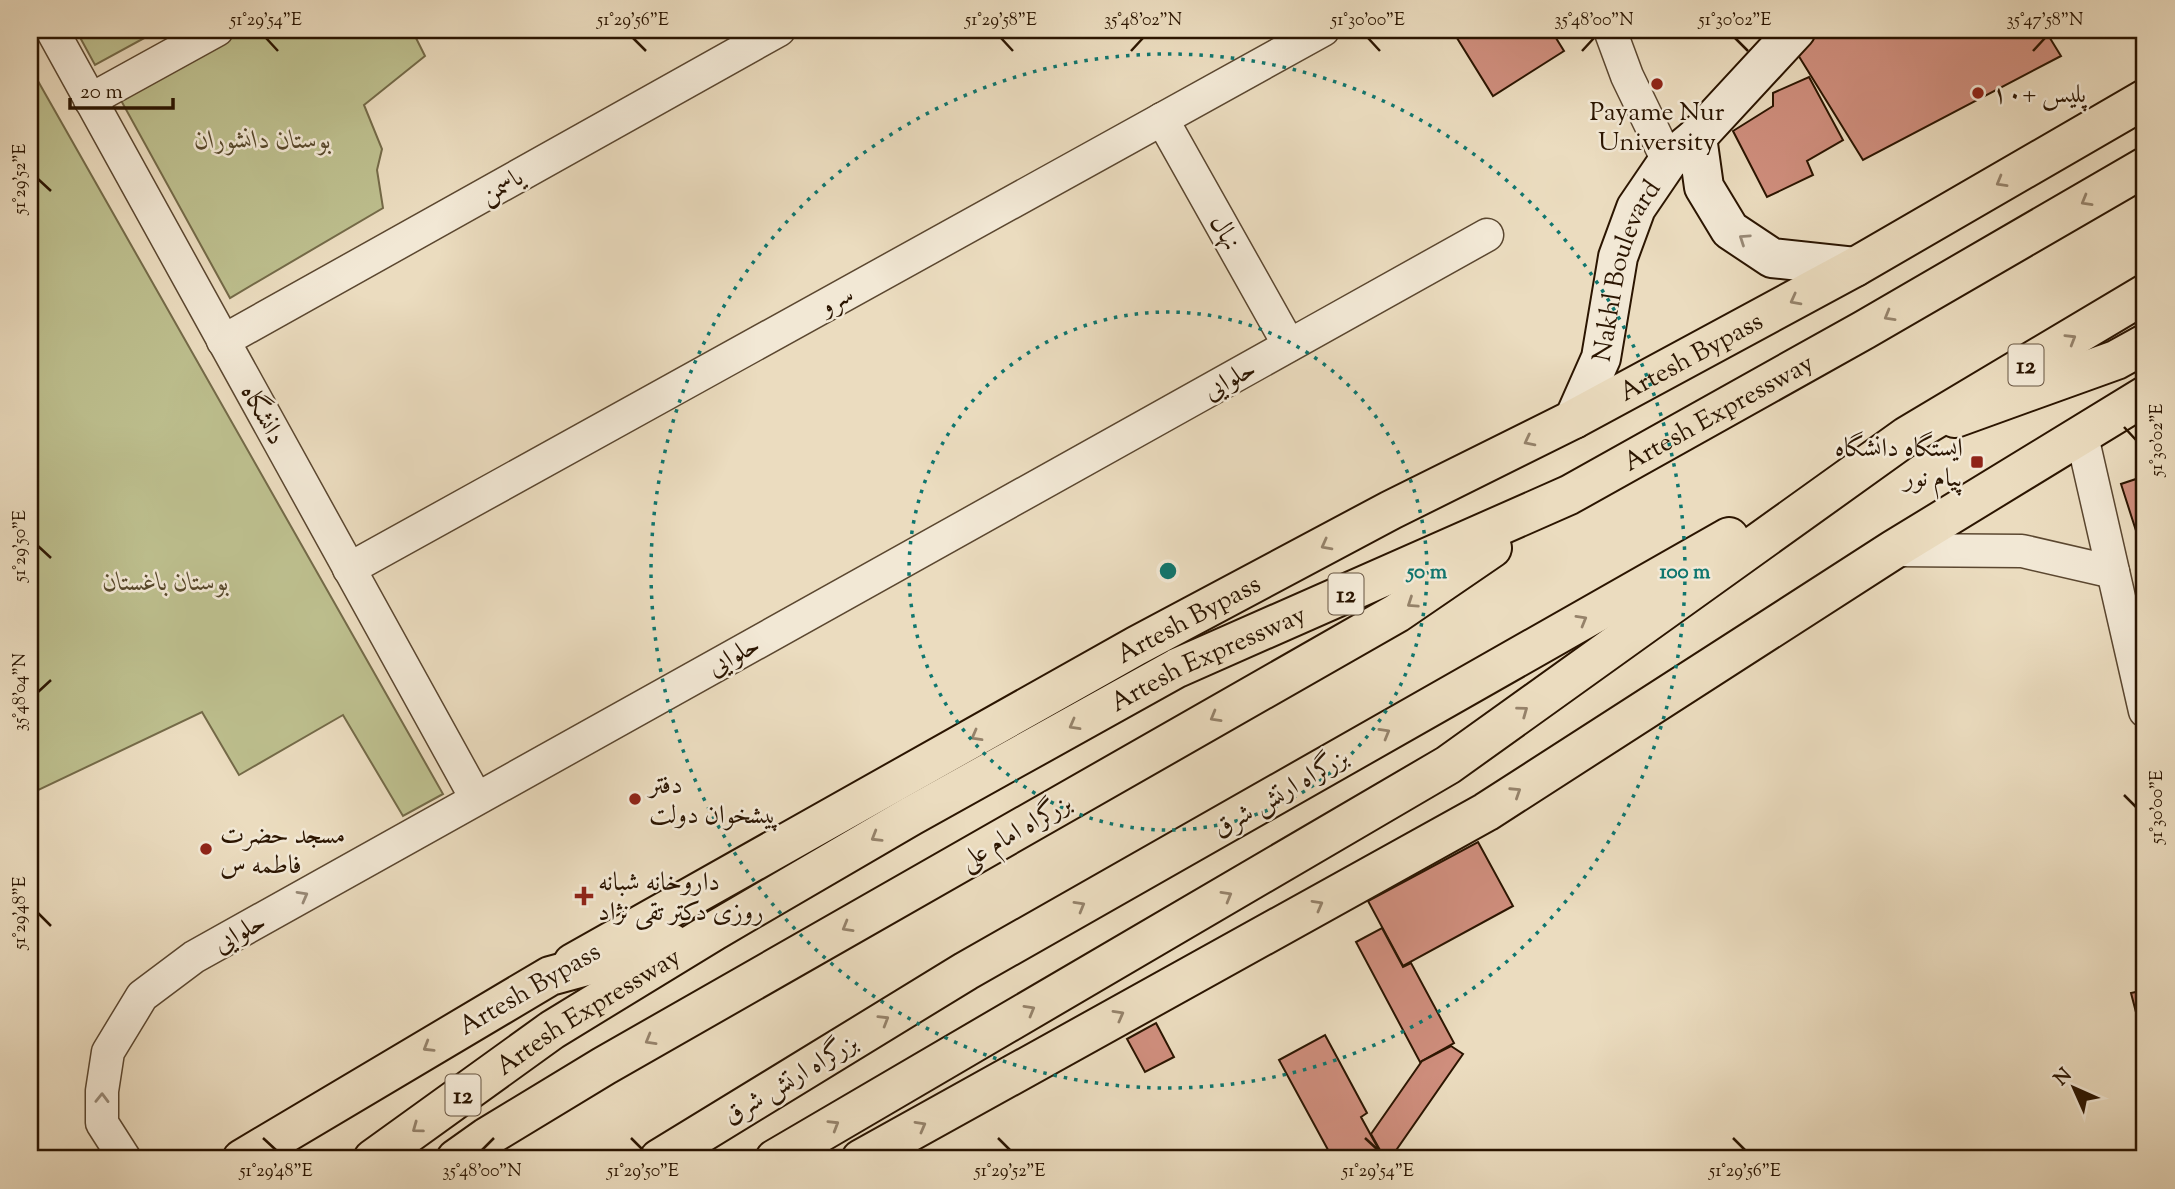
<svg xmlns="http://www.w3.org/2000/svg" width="2175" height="1189" font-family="'Sorts Mill Goudy',Amiri,serif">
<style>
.green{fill:#bdbf8e;stroke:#746a48;stroke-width:2}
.building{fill:#cf8e7d;stroke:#2b1501;stroke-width:2}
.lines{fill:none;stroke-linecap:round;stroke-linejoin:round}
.minor-casing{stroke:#5b4730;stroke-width:35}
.secondary-casing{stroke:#2b1501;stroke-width:42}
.primary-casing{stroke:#2b1501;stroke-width:42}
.trunk-casing{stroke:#2b1501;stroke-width:42}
.minor{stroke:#f2e8d5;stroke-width:32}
.secondary{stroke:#f2e8d5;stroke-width:38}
.primary{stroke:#ebdcbf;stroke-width:38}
.trunk{stroke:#ebdcbf;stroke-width:38}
.oneway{stroke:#95826a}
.oneway2{stroke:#988976}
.ticks{fill:none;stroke:#2b1501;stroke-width:2.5}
.ring{fill:none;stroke:#0f766e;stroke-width:3.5;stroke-dasharray:3.5 7}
.poi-dot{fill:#8f2418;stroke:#f2e8d5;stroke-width:2.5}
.labels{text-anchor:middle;stroke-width:5;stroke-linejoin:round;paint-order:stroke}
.shield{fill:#f2e8d5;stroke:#675441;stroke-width:2}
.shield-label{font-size:24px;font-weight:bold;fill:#2b1501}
.poi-label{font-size:26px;fill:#2b1501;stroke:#f2e8d5;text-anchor:start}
.park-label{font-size:26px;font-style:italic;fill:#57482b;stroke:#f2e8d5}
.street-label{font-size:26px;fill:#2b1501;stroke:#f2e8d5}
.centre{fill:#0f766e;stroke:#f2e8d5;stroke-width:3.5}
.ring-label{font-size:21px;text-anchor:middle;font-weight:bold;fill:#0f766e;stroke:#f2e8d5;stroke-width:5;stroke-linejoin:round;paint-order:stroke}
.neatline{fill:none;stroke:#2b1501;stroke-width:2.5}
.ticks-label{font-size:18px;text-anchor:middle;fill:#2b1501}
</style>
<rect width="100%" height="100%" fill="#ebdcbf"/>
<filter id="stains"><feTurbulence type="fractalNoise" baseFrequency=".00286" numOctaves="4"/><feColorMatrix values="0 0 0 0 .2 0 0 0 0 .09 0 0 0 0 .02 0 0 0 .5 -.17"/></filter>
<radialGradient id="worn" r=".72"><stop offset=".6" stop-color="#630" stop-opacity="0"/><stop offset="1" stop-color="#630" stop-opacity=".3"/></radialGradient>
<g class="green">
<path d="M76 30H159L95 65Z"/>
<path d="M241 30H412L425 56 364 105 382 149 377 170 383 208 230 298 118 95Z"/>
<path d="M30 67 443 794 403 816 343 715 239 775 202 712 30 794Z"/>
</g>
<g class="building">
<path d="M1452 30H1551L1564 51 1493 96Z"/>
<path d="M1821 30H2045L2061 56 1863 160 1795 50Z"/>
<path d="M1809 77 1843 140 1807 161 1813 175 1767 197 1733 131 1773 106V93Z"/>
<path d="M2145 476V534L2138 537 2121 484Z"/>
<path d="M1478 842 1513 906 1403 966 1368 901Z"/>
<path d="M1382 928 1403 967 1411 963 1454 1043 1420 1062 1356 942Z"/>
<path d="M2145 990V1047L2131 993Z"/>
<path d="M1156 1023 1174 1057 1145 1072 1127 1039Z"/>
<path d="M1325 1035 1367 1113 1361 1117 1384 1159H1333L1279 1060Z"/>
<path d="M1451 1046 1463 1054 1390 1159H1385L1371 1134 1422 1061Z"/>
</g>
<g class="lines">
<g class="minor-casing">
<g id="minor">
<path d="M52 30 476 798"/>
<path d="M1610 30 1627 76 1668 161"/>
<path d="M90 100 217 30"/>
<path d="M1162 119 1289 345"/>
<path d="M223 341 779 30"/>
<path d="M2082 436 2145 711"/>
<path d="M1893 550 2022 551 2113 572"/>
<path d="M349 569 1323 30"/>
<path d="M125 1159 102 1123V1091L108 1052 142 996 194 957 1487 235"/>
</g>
</g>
<g class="secondary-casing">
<g id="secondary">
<path d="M1697 137 1704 187 1730 230 1772 258 1855 267"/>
<path id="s1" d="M1574 419 1601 358 1618 257 1636 208 1668 161 1697 137 1796 30"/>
</g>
</g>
<g class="primary-casing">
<g id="primary">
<path d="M1955 418 2116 360 2145 344"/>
<path id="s2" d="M573 963 1136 646 1391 510 1574 419 1855 267 2145 99"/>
<path d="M861 1159 1486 812 1893 550 2145 396"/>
</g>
</g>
<g class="trunk-casing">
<g id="trunk">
<path d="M242 1159 550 976 671 943"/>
<path id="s3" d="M373 1159 552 1030 714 931 911 816 1177 668 1569 495 1864 330 2145 167"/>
<path d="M456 1159 487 1137 604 1066 1397 613 1492 548"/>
<path d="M659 1159 966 971 1729 537"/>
<path d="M775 1159 1448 765 1907 436 2145 294"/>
</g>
</g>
<use href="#minor" class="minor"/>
<use href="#secondary" class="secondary"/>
<use href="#primary" class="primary"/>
<use href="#trunk" class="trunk"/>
</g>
<defs><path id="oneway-chevron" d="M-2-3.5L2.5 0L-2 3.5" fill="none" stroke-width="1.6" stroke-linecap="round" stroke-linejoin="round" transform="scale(1.75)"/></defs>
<g class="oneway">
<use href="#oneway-chevron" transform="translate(2001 182) rotate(150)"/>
<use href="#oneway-chevron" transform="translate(2086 201) rotate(150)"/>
<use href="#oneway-chevron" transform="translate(1795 300) rotate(152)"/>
<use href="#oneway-chevron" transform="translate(1889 316) rotate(150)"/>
<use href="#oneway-chevron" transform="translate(2071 339) rotate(-31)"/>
<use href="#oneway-chevron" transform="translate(1529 441) rotate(153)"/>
<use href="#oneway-chevron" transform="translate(1326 545) rotate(152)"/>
<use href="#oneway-chevron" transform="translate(1412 603) rotate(146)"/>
<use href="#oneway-chevron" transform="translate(1582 620) rotate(-30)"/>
<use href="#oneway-chevron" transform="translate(1523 711) rotate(-36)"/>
<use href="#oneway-chevron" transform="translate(1215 717) rotate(150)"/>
<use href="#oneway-chevron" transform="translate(1074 725) rotate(151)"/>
<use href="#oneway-chevron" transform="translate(1385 733) rotate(-30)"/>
<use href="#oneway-chevron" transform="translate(976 736) rotate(151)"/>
<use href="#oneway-chevron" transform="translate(1516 792) rotate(-33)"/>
<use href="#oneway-chevron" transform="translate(876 837) rotate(149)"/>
<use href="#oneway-chevron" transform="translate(1227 896) rotate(-30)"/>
<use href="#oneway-chevron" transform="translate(1318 905) rotate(-29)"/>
<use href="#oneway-chevron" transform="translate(1080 906) rotate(-30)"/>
<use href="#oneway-chevron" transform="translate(847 927) rotate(150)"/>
<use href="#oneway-chevron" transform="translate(1030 1010) rotate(-30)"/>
<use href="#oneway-chevron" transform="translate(1119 1015) rotate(-29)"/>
<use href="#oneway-chevron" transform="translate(884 1020) rotate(-31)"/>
<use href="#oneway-chevron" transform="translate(650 1040) rotate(150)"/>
<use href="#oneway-chevron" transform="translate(428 1047) rotate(149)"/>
<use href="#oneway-chevron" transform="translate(834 1125) rotate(-31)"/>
<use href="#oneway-chevron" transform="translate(921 1126) rotate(-29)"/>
<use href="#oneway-chevron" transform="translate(417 1128) rotate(144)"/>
</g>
<g class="oneway2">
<use href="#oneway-chevron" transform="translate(1744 239) rotate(-146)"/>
<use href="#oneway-chevron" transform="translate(303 896) rotate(-29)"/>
<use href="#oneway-chevron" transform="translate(102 1098) rotate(-89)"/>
</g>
<path class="ticks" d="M266 38 278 51M633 38 646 51M1001 38 1013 51M1368 38 1380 51M1735 38 1748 51M1131 51 1143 38M1582 51 1594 38M2033 51 2045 38M38 179 51 191M2124 427 2136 440M38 546 51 558M38 692 51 680M2124 795 2136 807M38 913 51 926M263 1138 276 1150M631 1138 643 1150M998 1138 1010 1150M1365 1138 1378 1150M1733 1138 1745 1150M482 1150 494 1138"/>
<g class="ring">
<circle cx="1168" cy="571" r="259"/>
<circle cx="1168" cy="571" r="517"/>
</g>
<g class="poi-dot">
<circle cx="1657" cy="84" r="7"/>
<circle cx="1978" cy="93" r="7"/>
<rect x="1970" y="455" width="14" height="14" rx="3.5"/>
<circle cx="635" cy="799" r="7"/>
<circle cx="206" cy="849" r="7"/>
<path d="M580.5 885.5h7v7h7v7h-7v7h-7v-7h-7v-7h7z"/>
</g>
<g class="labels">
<g class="shield">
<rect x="2008.5" y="344.5" width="35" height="41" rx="5"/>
<rect x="1328.5" y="573.5" width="35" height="41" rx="5"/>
<rect x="445.5" y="1074.5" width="35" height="41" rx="5"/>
</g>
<g class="shield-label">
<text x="2026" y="373">12</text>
<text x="1346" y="602">12</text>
<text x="463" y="1103">12</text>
</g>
<g class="poi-label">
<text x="1992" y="102">پلیس +۱۰</text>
<text x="1657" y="120" text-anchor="middle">Payame Nur<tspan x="1657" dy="30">University</tspan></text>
<text x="1963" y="456" text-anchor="end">ایستگاه دانشگاه<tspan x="1963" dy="30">پیام نور</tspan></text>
<text x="649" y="793">دفتر<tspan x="649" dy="30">پیشخوان دولت</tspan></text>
<text x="220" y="843">مسجد حضرت<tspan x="220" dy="30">فاطمه س</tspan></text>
<text x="598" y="890">داروخانه شبانه<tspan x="598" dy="30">روزی دکتر تقی نژاد</tspan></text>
</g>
<g class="park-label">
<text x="263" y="148">بوستان دانشوران</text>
<text x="166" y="590">بوستان باغستان</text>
</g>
<g class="street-label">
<text transform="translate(501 185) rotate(-29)" y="9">یاسمن</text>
<text transform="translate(1226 232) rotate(61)" y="9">نهال</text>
<text dy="9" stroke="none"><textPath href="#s1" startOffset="158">Nakhl Boulevard</textPath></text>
<text transform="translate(836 299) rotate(-29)" y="9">سرو</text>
<text dy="9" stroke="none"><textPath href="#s2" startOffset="1272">Artesh Bypass</textPath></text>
<text transform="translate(1229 379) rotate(-29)" y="9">حلوایی</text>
<text dy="9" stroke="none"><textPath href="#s3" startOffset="1542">Artesh Expressway</textPath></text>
<text transform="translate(264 414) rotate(61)" y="9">دانشگاه</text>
<text dy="9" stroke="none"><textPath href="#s2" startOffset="705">Artesh Bypass</textPath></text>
<text transform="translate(733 655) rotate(-29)" y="9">حلوایی</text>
<text dy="9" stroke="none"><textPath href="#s3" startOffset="975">Artesh Expressway</textPath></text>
<text transform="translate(1280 792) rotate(-30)" y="9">بزرگراه ارتش شرق</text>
<text transform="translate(1015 831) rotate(-30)" y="9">بزرگراه امام علی</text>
<text transform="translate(239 932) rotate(-29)" y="9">حلوایی</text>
<text transform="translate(529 988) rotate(-30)" y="9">Artesh Bypass</text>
<text dy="9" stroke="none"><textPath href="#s3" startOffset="261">Artesh Expressway</textPath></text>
<text transform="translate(790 1078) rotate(-31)" y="9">بزرگراه ارتش شرق</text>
</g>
</g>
<circle cx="1168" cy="571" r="10" class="centre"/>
<g class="ring-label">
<text x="1427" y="578">50 m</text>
<text x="1685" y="578">100 m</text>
</g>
<rect width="2175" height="1189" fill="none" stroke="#ebdcbf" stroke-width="77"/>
<g transform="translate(2074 1088) rotate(315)" stroke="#f2e8d5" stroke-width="5" paint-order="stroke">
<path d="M0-5L12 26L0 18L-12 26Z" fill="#2b1501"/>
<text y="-10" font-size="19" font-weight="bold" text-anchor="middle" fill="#2b1501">N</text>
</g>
<path d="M70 98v10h103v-10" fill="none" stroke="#2b1501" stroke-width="3.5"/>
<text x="80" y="98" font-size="21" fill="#2b1501" stroke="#f2e8d5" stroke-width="5" paint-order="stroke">20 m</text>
<rect x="38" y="38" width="2098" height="1112" class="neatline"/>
<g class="ticks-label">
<text x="266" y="25">51°29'54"E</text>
<text x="633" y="25">51°29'56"E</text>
<text x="1001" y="25">51°29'58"E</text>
<text x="1143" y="25">35°48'02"N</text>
<text x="1368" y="25">51°30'00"E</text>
<text x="1594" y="25">35°48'00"N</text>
<text x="1735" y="25">51°30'02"E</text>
<text x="2045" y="25">35°47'58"N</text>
<text transform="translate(19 179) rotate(-90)" y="6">51°29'52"E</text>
<text transform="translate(2156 440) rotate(-90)" y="6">51°30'02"E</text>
<text transform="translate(19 546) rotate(-90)" y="6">51°29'50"E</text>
<text transform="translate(19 692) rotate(-90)" y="6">35°48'04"N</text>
<text transform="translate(2156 807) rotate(-90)" y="6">51°30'00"E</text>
<text transform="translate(19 913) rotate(-90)" y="6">51°29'48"E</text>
<text x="276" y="1176">51°29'48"E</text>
<text x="482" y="1176">35°48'00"N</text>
<text x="643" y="1176">51°29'50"E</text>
<text x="1010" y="1176">51°29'52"E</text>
<text x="1378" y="1176">51°29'54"E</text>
<text x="1745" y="1176">51°29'56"E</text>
</g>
<rect width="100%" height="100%" filter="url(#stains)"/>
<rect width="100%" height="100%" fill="url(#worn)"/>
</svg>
